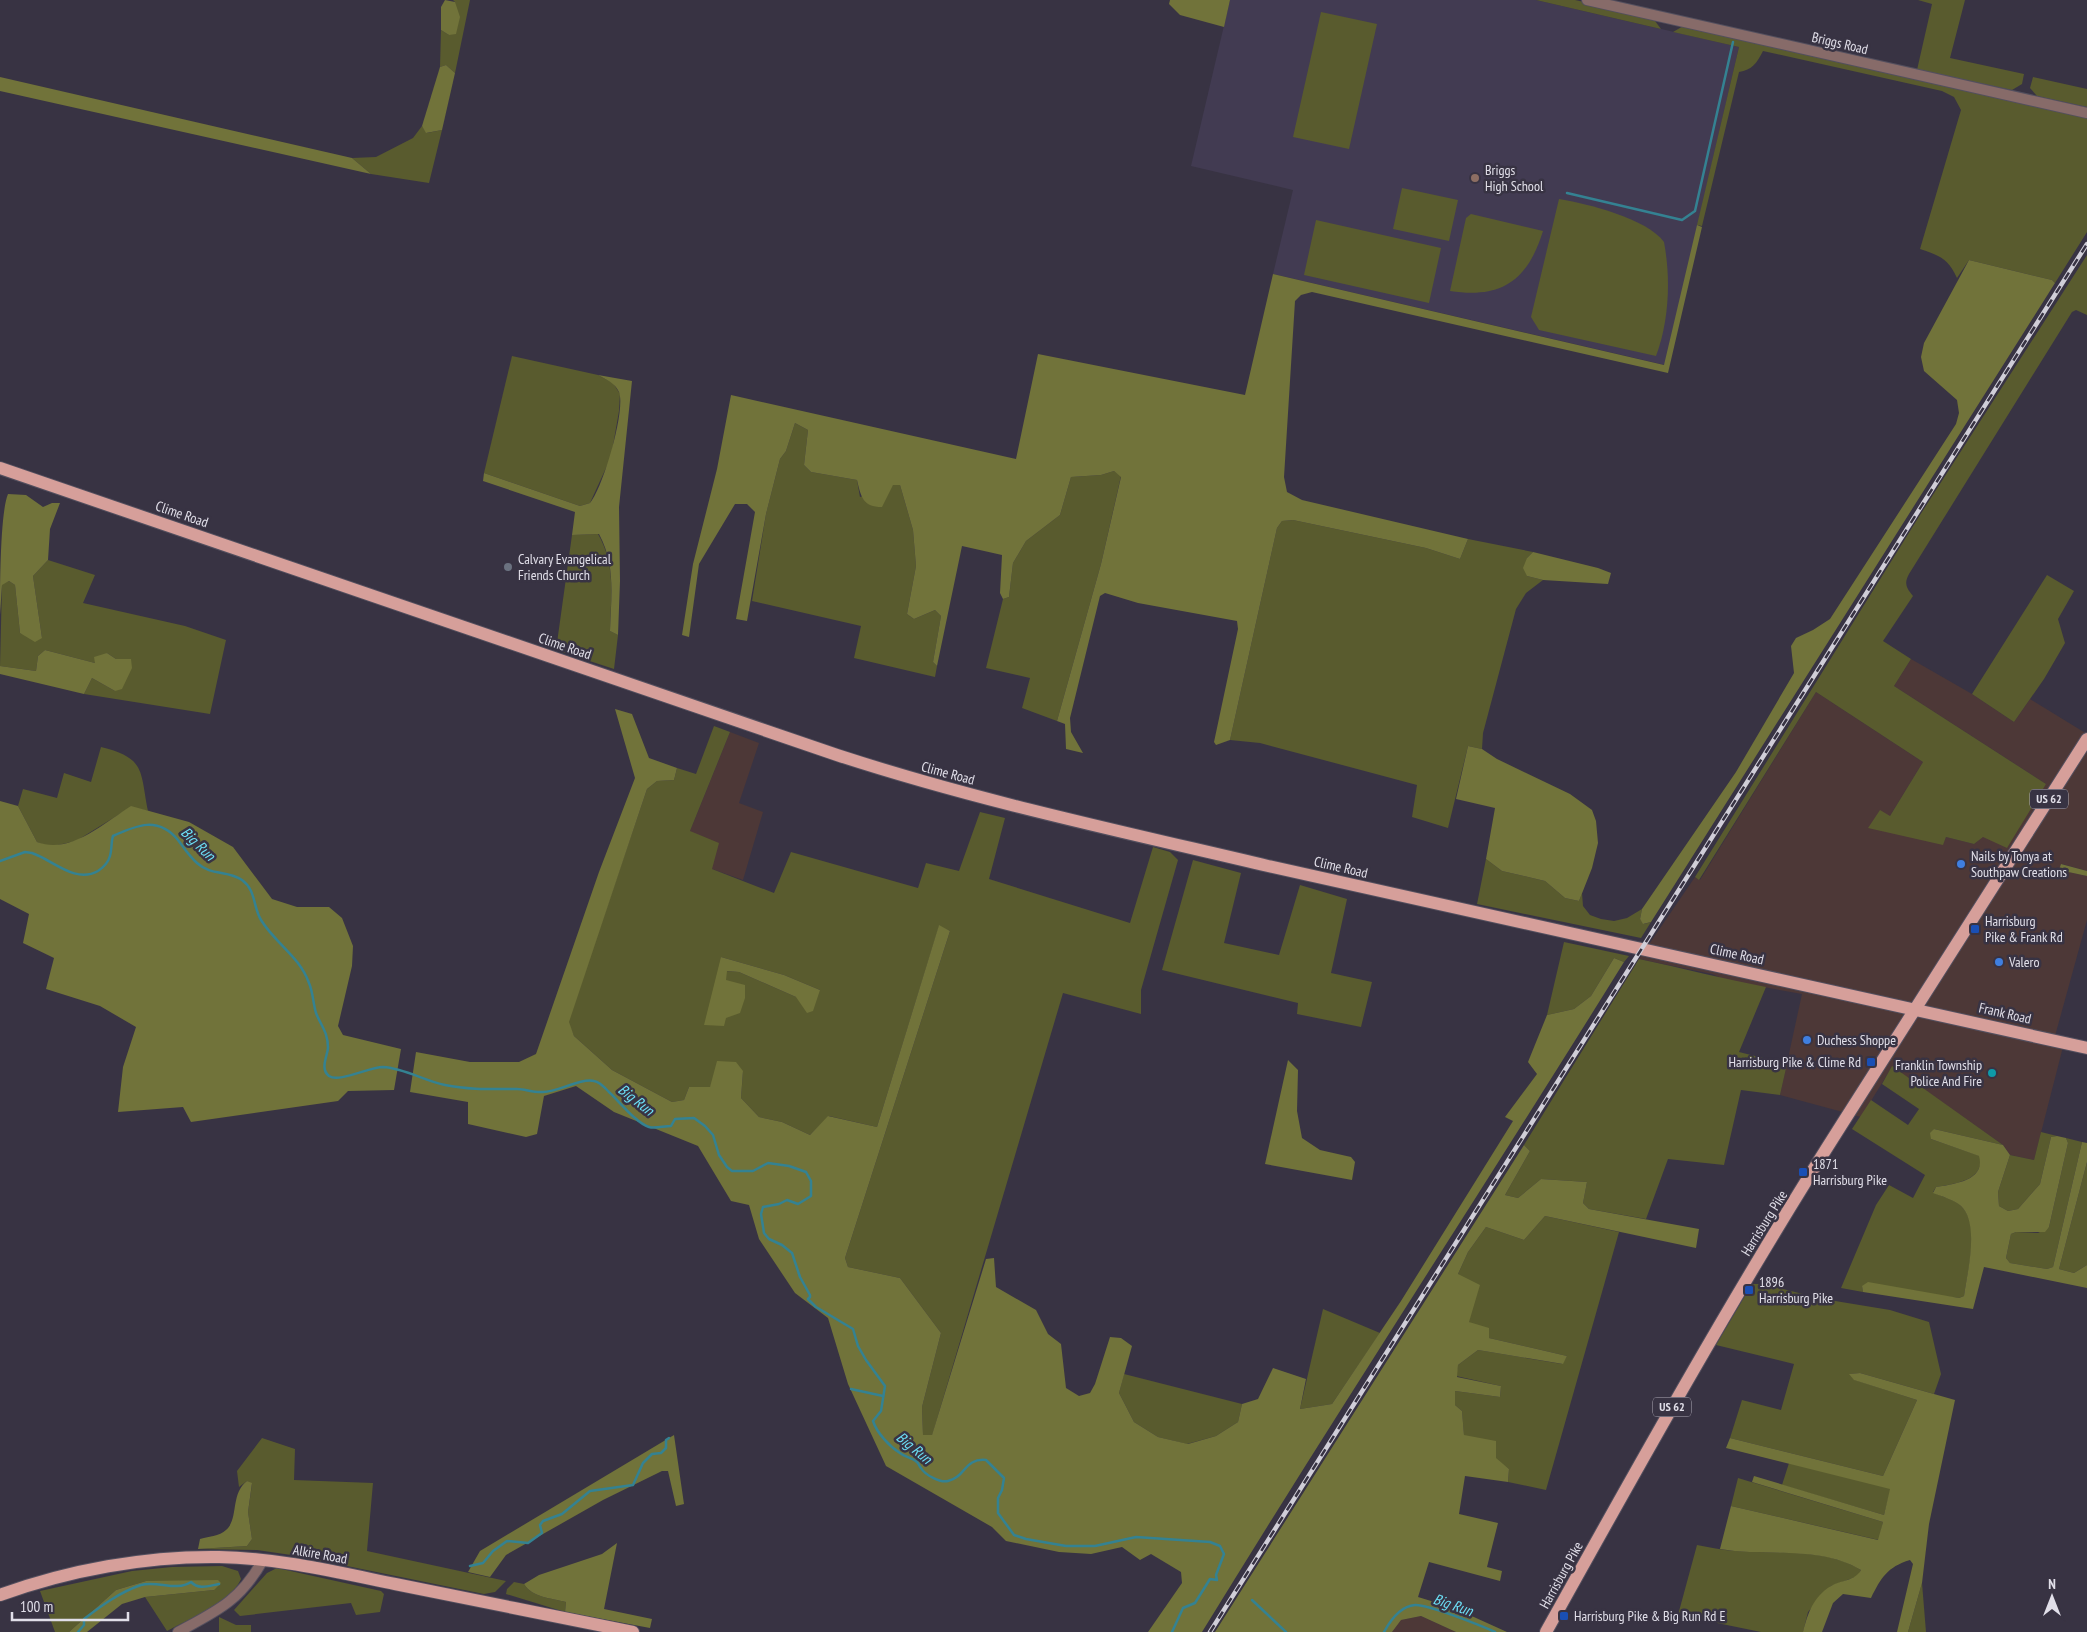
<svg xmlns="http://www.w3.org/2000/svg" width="2087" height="1632" font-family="'PT Sans Narrow',sans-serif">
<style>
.commercial{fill:#4d3837}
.built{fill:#423b52}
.green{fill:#595b2e;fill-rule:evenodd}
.forest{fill:#71733a}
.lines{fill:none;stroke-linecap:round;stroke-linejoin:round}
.stream{stroke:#348292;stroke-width:2.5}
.minor-casing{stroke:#534f5e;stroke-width:12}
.major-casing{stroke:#534f5e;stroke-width:14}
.minor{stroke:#876b69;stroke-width:10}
.major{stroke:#d69f9a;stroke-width:12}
.rail-casing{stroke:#d0ced8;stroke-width:4.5}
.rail{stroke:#383343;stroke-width:2.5;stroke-dasharray:8;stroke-linecap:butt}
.education-dot{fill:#8d6e63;stroke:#383343;stroke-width:2}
.worship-dot{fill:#6b7280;stroke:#383343;stroke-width:2}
.shop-dot{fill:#3f7fe0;stroke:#383343;stroke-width:2}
.transit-dot{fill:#1a4fb4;stroke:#383343;stroke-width:2}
.culture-dot{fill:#0f9aa8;stroke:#383343;stroke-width:2}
.labels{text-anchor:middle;stroke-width:5;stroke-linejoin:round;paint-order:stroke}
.shield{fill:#383343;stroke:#aeabb7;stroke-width:1}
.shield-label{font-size:12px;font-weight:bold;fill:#e1dfe9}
.street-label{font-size:14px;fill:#e1dfe9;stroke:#383343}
.poi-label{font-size:14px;fill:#e1dfe9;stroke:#383343;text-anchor:start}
.water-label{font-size:15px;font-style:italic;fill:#6cdff6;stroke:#383343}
</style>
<rect width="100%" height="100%" fill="#383343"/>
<g class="commercial">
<path d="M1911 659 1972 694 2014 722 2030 699 2087 734V871L2062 864 2060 870 2087 876V920L2055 1036 2065 1039 2034 1160 2010 1155 2003 1145 1892 1067 1861 1117 1780 1095 1802 994 1725 980 1712 974 1639 959 1695 877 1700 880 1816 692 1923 762 1890 816 1943 844 1946 837 1974 844 2046 784 1894 686Z"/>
<path d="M730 732 759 743 739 803 763 812 743 880 712 869 690 831Z"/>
<path d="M1421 1616 1456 1632H1392L1400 1620Z"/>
</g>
<path class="built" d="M1230 0H1536L1739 47 1665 365 1273 274 1293 190 1191 166Z"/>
<g class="green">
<path d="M453 0H470L455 73 446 65 440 67 441 30 449 35 455 2Z"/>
<path d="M1536 0H1575L1652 17 1661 29Z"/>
<path d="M1918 0H1965L1950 58 2024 74 2022 84 2012 90 1917 70 1932 4Z"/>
<path d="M1321 12 1377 24 1349 149 1293 137Z"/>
<path d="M1685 25 2087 117V232L2055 283 2052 280 1969 260 1957 278C1948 258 1940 256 1920 249L1961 110 1954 97 1942 91 1763 51C1757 63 1752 70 1739 72L1702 226 1697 225 1739 47 1673 32Z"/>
<path d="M2033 77 2087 89V107L2037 96 2030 88Z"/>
<path d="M422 126 427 133 442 130 429 183 371 174 352 158 376 157 413 138Z"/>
<path d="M1402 188 1458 200 1449 241 1393 229Z"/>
<path d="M1559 199C1588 204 1646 218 1664 242 1671 279 1669 321 1656 356L1539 330 1531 317Z"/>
<path d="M1471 214 1543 231C1528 280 1502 299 1450 291L1466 218Z"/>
<path d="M1316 220 1441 248 1429 303 1304 275Z"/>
<path d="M2087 255V315L2076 310 2072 312 1909 574C1904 583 1906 588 1913 596L1883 641 1911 659 1894 686 2046 784 2007 848 1983 837 1974 844 1946 837 1943 845 1868 828 1880 810 1890 816 1923 762 1816 692 1699 880 1695 877 1920 515Z"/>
<path d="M512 356 598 375 613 383 620 394 619 411 611 457 590 503 580 506 484 473Z"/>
<path d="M795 423 808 430 804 465 811 472 857 480 860 497 893 485H900L913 530 916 566 907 614 914 619 935 610 941 616 933 662 937 666 935 677 854 658 861 626 752 601 766 514 780 459 786 451Z"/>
<path d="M1114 471 1121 476 1101 564 1057 721 1022 708 1030 678 986 668 1003 599 1009 597 1013 563 1026 541 1060 515 1071 477 1101 475Z"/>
<path d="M1293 520 1426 548 1460 559 1468 539 1533 552 1527 558V576L1543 580 1526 593 1516 609 1483 733 1482 749 1468 746 1448 828 1412 817 1417 785 1260 743 1230 740 1277 528 1282 521Z"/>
<path d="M598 534C616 565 611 597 610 631L618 635 614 669 556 650 572 535Z"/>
<path d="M48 560 95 575 83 603 185 626 226 640 210 714 84 694 92 678 115 691 116 659 107 653 95 663 45 650 38 656 36 671 0 666 2 584 9 581 15 585 20 633 42 638 33 576Z"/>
<path d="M2047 575 2074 591 2058 619 2065 643 2044 679 2014 722 1972 694Z"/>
<path d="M714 726 730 732 690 831 719 843 712 869 774 893 791 852 918 888 926 863 959 871 980 812 1005 818 989 879 1130 923 1153 847 1170 852 1178 860 1141 990V1014L1063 993 932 1436 923 1435 922 1407 941 1333 900 1278 848 1267 845 1258 950 931 939 926 877 1127 829 1116 810 1135 782 1122 759 1117 741 1098 743 1071 710 1087H689L684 1100 672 1102 612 1070 574 1036 568 1022 647 789 657 781 674 780 677 768 696 774ZM721 957 784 975 820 990 796 997 739 972 726 971V980Z"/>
<path d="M101 747C146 758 140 771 148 811L131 807 76 841 49 847 37 842 18 806 23 789 57 798 64 773 91 782Z"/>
<path d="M1486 859 1502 871 1545 881 1565 898 1579 901 1582 893 1583 906 1590 915 1601 919 1614 921 1627 918 1642 909 1640 919 1644 924 1651 922 1641 938 1477 904Z"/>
<path d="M1193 860 1241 873 1224 943 1279 955 1300 885 1347 899 1331 973 1372 982 1361 1027 1297 1014 1298 1003 1162 970Z"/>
<path d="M1564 942 1629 956 1624 962 1614 958 1591 996 1574 1009 1547 1015Z"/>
<path d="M1639 959C1682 968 1724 979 1766 987L1739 1052 1787 1064 1780 1095 1741 1090 1724 1165 1668 1159 1646 1219 1589 1209 1583 1203 1587 1182 1541 1179 1518 1198 1505 1195 1530 1151 1524 1145Z"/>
<path d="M1892 1066 2003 1145 1934 1129 1931 1139 1980 1156C1985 1181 1953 1184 1936 1187L1933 1192C1941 1197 1954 1199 1961 1206 1981 1224 1967 1273 1964 1296L1959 1298 1862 1286 1863 1292 1841 1288 1876 1205 1889 1185 1913 1198 1925 1175 1852 1129 1871 1100 1908 1125 1919 1109 1882 1084Z"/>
<path d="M2041 1132 2057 1136 2051 1137 2040 1184 2018 1209 2008 1211 1999 1206 1998 1192 2010 1155 2034 1160Z"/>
<path d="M2066 1138 2082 1142 2053 1267 2047 1269 2010 1263 2006 1258 2011 1234 2016 1232 2038 1233 2049 1227 2068 1143Z"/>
<path d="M2087 1162V1265L2074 1273 2059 1269Z"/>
<path d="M1545 1216 1619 1232 1546 1490 1508 1482 1509 1469 1464 1436 1462 1411 1455 1405V1391L1500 1397 1501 1386 1456 1376 1458 1365 1478 1350 1562 1364 1567 1356 1489 1338 1469 1322 1458 1274 1468 1252 1486 1227 1524 1240Z"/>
<path d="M1752 1284H1763L1823 1299 1890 1310 1929 1322 1941 1374 1934 1394 1860 1373 1850 1374 1855 1380 1917 1400 1883 1476 1730 1438 1742 1400 1781 1410 1794 1364 1716 1345Z"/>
<path d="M1323 1309 1380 1333 1332 1404 1300 1409Z"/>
<path d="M1124 1374 1242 1404 1238 1422 1216 1436 1187 1444 1158 1437 1134 1422 1119 1393Z"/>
<path d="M262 1438 295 1449 294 1480 373 1483 367 1551 506 1581 495 1592 484 1594 298 1556 257 1550 198 1549 247 1546 252 1539 248 1512 252 1484 247 1481 239 1487 237 1471Z"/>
<path d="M1789 1463 1891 1488 1884 1515 1782 1485Z"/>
<path d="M1738 1478 1883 1522 1879 1540 1731 1506Z"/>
<path d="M1697 1545C1709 1547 1722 1550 1735 1551 1777 1554 1825 1548 1861 1570L1858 1576 1831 1586 1808 1612 1803 1632H1761L1678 1615Z"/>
<path d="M222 1566 238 1571 241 1579C230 1603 189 1619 167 1631L145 1597 214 1590 146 1581 116 1590 69 1632H55L40 1591 132 1571 172 1567Z"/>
<path d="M277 1568 381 1591 384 1594 380 1612 356 1615 351 1603 240 1616 234 1610 267 1573Z"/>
<path d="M514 1582 524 1584C533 1598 551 1598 566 1602L565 1612 506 1594 507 1589Z"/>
<path d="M1922 1583 1926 1632H1908Z"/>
<path d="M219 1617 236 1625H251V1632H219Z"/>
</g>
<g class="forest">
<path d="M445 0 455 2 460 17 456 34 449 35 441 30V7Z"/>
<path d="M1170 0H1230L1224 27 1180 15 1169 4Z"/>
<path d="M446 65 455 73 442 130 426 133 422 126 440 67Z"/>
<path d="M0 77 352 158 371 174 0 91Z"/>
<path d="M1697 225 1702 227 1668 373 1312 292 1301 295 1295 301 1284 477 1287 492 1302 500 1468 539 1460 559 1426 548 1293 520 1282 521 1277 528 1230 740 1216 745 1214 742 1238 629 1237 621 1138 603 1105 593 1100 596 1070 718 1071 732 1083 753 1066 749 1065 724 1057 721 1101 564 1121 477 1114 471 1101 475 1071 477 1060 515 1026 541 1013 563 1009 597 1003 599 1000 593 1002 555 962 546 937 666 933 662 941 616 935 610 914 619 907 614 916 566 913 530 900 485H893L882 507C863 507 861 497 857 480L811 472 804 465 808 430 795 423 786 451 780 459 766 514 747 621 736 619 755 512 747 504H735L699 564 689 637 682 635 693 564 717 469 731 395 1016 459 1038 354 1245 395 1273 274 1664 365Z"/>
<path d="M1969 260 2052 280 2055 283 1651 922 1643 924 1640 919 1642 909 1736 772 1794 673 1791 646 1796 638 1813 630 1830 619 1956 424 1959 413 1957 400 1924 371 1921 357 1924 343Z"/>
<path d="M598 375 632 381 619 507 620 581 618 635 610 631C611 597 616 565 599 534L572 535 575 512 483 481 484 473 580 506 590 503C603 488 626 410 619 392 615 383 607 380 598 375Z"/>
<path d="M8 494 26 495 43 507 52 503H60L50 529 48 560 33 576 42 638 35 642 20 633 15 585 9 581 2 585 0 615C0 589 0 513 8 494Z"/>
<path d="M1533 552 1598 568 1611 573 1608 584 1543 580 1527 576 1523 568 1527 558Z"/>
<path d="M45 650 95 663 94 657 107 653 116 659H131L132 668 122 689 115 691 92 678 84 694 0 674V666L36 671 38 656Z"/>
<path d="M615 709 632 714 649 758 677 768 674 780 657 781 647 789 569 1022 574 1036 612 1070 672 1102 684 1100 689 1087H710L717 1061 736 1062 743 1071 741 1098 759 1117 782 1122 810 1135 828 1116 877 1127 939 925 950 931 845 1258 848 1267 900 1278 941 1333 922 1407 923 1435H932L986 1259 994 1258 996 1287 1036 1310 1048 1334 1061 1344 1066 1388 1079 1396 1090 1393 1095 1384 1110 1337 1121 1338 1132 1346 1119 1393 1134 1422 1158 1437 1188 1444 1216 1436 1238 1422 1242 1404 1258 1399 1273 1368 1306 1379 1300 1409 1332 1404 1401 1301 1513 1121 1505 1117 1537 1074 1528 1062 1547 1015 1574 1009 1591 996 1614 958 1624 962C1485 1186 1340 1407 1202 1632H1148L1182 1583 1181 1572 1151 1554 1140 1560 1122 1547 1091 1554 1059 1552 1006 1541 992 1527 886 1466 848 1384 828 1318 795 1293 759 1239 749 1205 731 1201 698 1146 614 1112 576 1086 544 1096 537 1134 526 1137 468 1124V1102L410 1092 416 1052 470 1062H519L536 1054 599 872 635 778Z"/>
<path d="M1468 746 1482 749 1497 759 1570 794 1592 810 1596 821 1598 843 1592 868 1579 901 1565 898 1545 881 1502 871 1486 859 1495 808 1456 799Z"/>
<path d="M0 801 18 806 37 842C70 855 104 823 131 806L189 822 233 847 272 899 297 907H329L342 918 353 946 352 966 338 1026 343 1035 401 1049 394 1090 348 1091 338 1101 191 1122 183 1107 118 1112 123 1067 136 1027 100 1006 46 989 54 958 23 943 29 914 0 899Z"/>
<path d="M2061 864 2087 871V876L2059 870Z"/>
<path d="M721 957 784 975 820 990 813 1011 807 1013 796 997 739 972 727 971 726 980 745 985V998L740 1013 726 1018 724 1026 704 1025Z"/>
<path d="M1288 1060 1298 1070 1297 1111 1302 1138 1320 1150 1351 1157 1355 1162 1352 1180 1265 1164Z"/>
<path d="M1934 1129 2003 1145 2010 1155 1998 1192 1999 1206 2008 1211 2018 1209 2040 1184 2051 1137 2057 1136 2066 1138 2068 1143 2049 1227 2045 1232H2016L2011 1234 2006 1258 2010 1263 2047 1269 2053 1267 2082 1142 2087 1143V1162L2059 1269 2074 1273 2087 1265V1288L1984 1267 1973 1309 1863 1292 1862 1286 1868 1282 1959 1298 1964 1296C1967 1273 1980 1224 1961 1206 1954 1200 1941 1196 1933 1193L1936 1187C1953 1184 1986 1181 1979 1156L1931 1139 1930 1133Z"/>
<path d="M1524 1145 1530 1151 1505 1195 1518 1198 1541 1179 1587 1182 1583 1203 1589 1209 1699 1229 1696 1248 1545 1216 1524 1240 1486 1227 1468 1252 1458 1274 1480 1285 1469 1322 1489 1328V1338L1567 1356 1563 1364 1478 1350 1458 1365 1457 1377 1501 1386 1500 1397 1455 1391V1405L1462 1411 1464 1435 1496 1441V1458L1509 1469 1508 1482 1465 1476 1459 1514 1498 1523 1487 1567 1502 1571 1500 1581 1429 1562 1418 1597 1454 1608 1507 1632H1456L1421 1616 1401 1620 1392 1632H1215Z"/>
<path d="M1860 1373 1955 1400 1929 1524 1922 1583 1908 1632H1897L1913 1564 1910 1560C1887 1567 1881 1578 1871 1598L1843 1594 1833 1603 1822 1632H1803C1808 1613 1813 1597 1831 1586 1841 1580 1855 1581 1861 1570 1820 1545 1766 1557 1720 1549L1731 1506 1878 1540 1883 1522 1752 1482 1754 1476 1884 1515 1890 1489 1726 1448 1730 1438 1883 1476 1917 1400 1854 1380 1849 1374Z"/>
<path d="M674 1435 684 1504 676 1506 668 1471H662L603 1500 506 1555 490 1577 468 1572 480 1551Z"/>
<path d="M247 1481 252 1483 248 1512 252 1539 247 1546 198 1549 200 1539C207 1537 220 1536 226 1530 239 1519 230 1494 247 1481Z"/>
<path d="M617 1543 604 1609 652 1619 650 1628 565 1612 566 1602C551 1598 533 1598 524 1584L539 1575 602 1554Z"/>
<path d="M218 1580 221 1583 214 1590 145 1597 122 1604 87 1632H69L116 1590 146 1581Z"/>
</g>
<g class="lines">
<g class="stream">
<path d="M1567 193 1682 220 1695 211 1733 42"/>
<path d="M0 861 25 852 32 853C53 860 75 884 98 871 104 867 108 863 110 856 112 849 111 842 113 836 137 825 158 816 178 840 184 848 189 856 197 863 211 876 228 870 242 880 256 890 253 907 261 920 275 943 300 957 309 983 313 992 313 1003 316 1013 321 1026 328 1032 328 1048 327 1057 320 1069 329 1076 339 1083 369 1067 383 1067 404 1068 425 1081 445 1085 469 1090 492 1089 517 1089 525 1089 534 1093 543 1092 558 1092 580 1078 594 1081 600 1082 605 1088 609 1092 619 1101 636 1123 649 1127 655 1129 664 1126 671 1126L675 1119 694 1118 705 1126 713 1135 719 1155 727 1167 732 1171H753L768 1163 789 1166 806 1172 811 1181V1196L798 1204 787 1200 779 1204 763 1207 761 1214 764 1233 769 1239 782 1245 792 1253 800 1277 810 1295V1297L808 1299 816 1307 853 1329 858 1346 866 1360 885 1386 881 1411 873 1421C877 1433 889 1446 900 1453 905 1457 913 1458 917 1462 919 1464 919 1466 921 1468 925 1475 940 1483 948 1481 966 1477 964 1458 986 1460L1004 1478 1002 1490 998 1498V1513L1014 1535 1026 1539 1066 1546H1095L1136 1537 1210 1542 1220 1546 1224 1554 1216 1575 1217 1580 1210 1579 1195 1603 1183 1608 1172 1632"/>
<path d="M851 1389 883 1396"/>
<path d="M470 1566 483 1563 493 1551 507 1541 528 1543 542 1533 540 1525 543 1521 562 1514 590 1491 633 1485 643 1463 652 1454 661 1453 666 1448V1440L669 1438"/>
<path d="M1252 1600 1286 1632"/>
<path d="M78 1632 84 1625V1619C101 1606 120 1592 141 1585 157 1580 176 1592 191 1582 199 1590 208 1586 219 1584"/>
<path d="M1384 1632C1390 1621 1400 1606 1415 1605 1427 1604 1482 1626 1495 1632"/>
</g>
<g class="minor-casing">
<g id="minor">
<path d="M1587 0 2087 113"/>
<path d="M178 1632C217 1611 240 1601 263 1560"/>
</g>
</g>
<g class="major-casing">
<g id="major">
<path d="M0 468 837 755C978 801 1124 832 1268 866 1541 929 1815 985 2087 1048"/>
<path d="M0 1595C69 1570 146 1556 219 1557 279 1558 337 1572 395 1584 474 1600 554 1616 633 1632"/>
<path d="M1546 1632C1641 1461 1737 1289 1842 1124 1924 996 2006 868 2087 739"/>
</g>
</g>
<use href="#minor" class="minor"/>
<use href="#major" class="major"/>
<g class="rail-casing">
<path id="rail" d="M1210 1632 2087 244"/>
</g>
<use href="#rail" class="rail"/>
</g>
<circle class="education-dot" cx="1475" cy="178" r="5"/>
<circle class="worship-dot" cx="508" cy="567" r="5"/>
<g class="shop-dot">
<circle cx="1961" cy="864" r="5"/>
<circle cx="1999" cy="962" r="5"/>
<circle cx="1807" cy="1040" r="5"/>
</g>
<g class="transit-dot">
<rect x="1970" y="924" width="10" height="10" rx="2.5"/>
<rect x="1866" y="1057" width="10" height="10" rx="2.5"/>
<rect x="1798" y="1167" width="10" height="10" rx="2.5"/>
<rect x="1744" y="1285" width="10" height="10" rx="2.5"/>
<rect x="1559" y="1611" width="10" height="10" rx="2.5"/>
</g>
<circle class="culture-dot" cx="1992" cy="1073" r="5"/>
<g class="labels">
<g class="shield">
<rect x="2030" y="789.5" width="38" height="19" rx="4"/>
<rect x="1653" y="1397.5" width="38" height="19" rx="4"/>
</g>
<g class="shield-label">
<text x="2049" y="803">US 62</text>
<text x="1672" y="1411">US 62</text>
</g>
<g class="street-label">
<text transform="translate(1840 43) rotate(13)" y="5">Briggs Road</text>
<text transform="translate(182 514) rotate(19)" y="5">Clime Road</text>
<text transform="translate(565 646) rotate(19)" y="5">Clime Road</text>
<text transform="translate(948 773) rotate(15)" y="5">Clime Road</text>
<text transform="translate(1341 867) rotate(13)" y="5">Clime Road</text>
<text transform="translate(1737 954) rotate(12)" y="5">Clime Road</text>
<text transform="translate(2005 1013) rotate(13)" y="5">Frank Road</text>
<text transform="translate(1764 1223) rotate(-58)" y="5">Harrisburg Pike</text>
<text transform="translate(320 1554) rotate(10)" y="5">Alkire Road</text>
<text transform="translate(1561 1575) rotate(-61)" y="5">Harrisburg Pike</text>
</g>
<g class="poi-label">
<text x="1485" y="175">Briggs<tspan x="1485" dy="16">High School</tspan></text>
<text x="518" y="564">Calvary Evangelical<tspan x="518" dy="16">Friends Church</tspan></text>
<text x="1971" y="861">Nails by Tonya at<tspan x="1971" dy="16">Southpaw Creations</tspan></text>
<text x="1985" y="926">Harrisburg<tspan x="1985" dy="16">Pike &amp; Frank Rd</tspan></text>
<text x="2009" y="967">Valero</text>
<text x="1817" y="1045">Duchess Shoppe</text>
<text x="1861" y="1067" text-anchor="end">Harrisburg Pike &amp; Clime Rd</text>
<text x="1982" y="1070" text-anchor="end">Franklin Township<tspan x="1982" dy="16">Police And Fire</tspan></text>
<text x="1813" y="1169">1871<tspan x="1813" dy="16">Harrisburg Pike</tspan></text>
<text x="1759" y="1287">1896<tspan x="1759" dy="16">Harrisburg Pike</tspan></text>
<text x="1574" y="1621">Harrisburg Pike &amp; Big Run Rd E</text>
</g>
<g class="water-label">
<text transform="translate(198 844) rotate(44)" y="5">Big Run</text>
<text transform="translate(636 1100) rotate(38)" y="5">Big Run</text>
<text transform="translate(914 1448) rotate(40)" y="5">Big Run</text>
<text transform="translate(1453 1605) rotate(19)" y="5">Big Run</text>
</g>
</g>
<g transform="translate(2052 1597)" stroke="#383343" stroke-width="4" paint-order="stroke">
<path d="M0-4L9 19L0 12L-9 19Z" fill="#e1dfe9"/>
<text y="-8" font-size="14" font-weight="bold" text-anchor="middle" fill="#e1dfe9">N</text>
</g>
<path d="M12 1612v8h116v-8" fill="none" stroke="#e1dfe9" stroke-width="2.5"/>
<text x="20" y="1612" font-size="15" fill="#e1dfe9" stroke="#383343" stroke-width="4" paint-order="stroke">100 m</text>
</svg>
